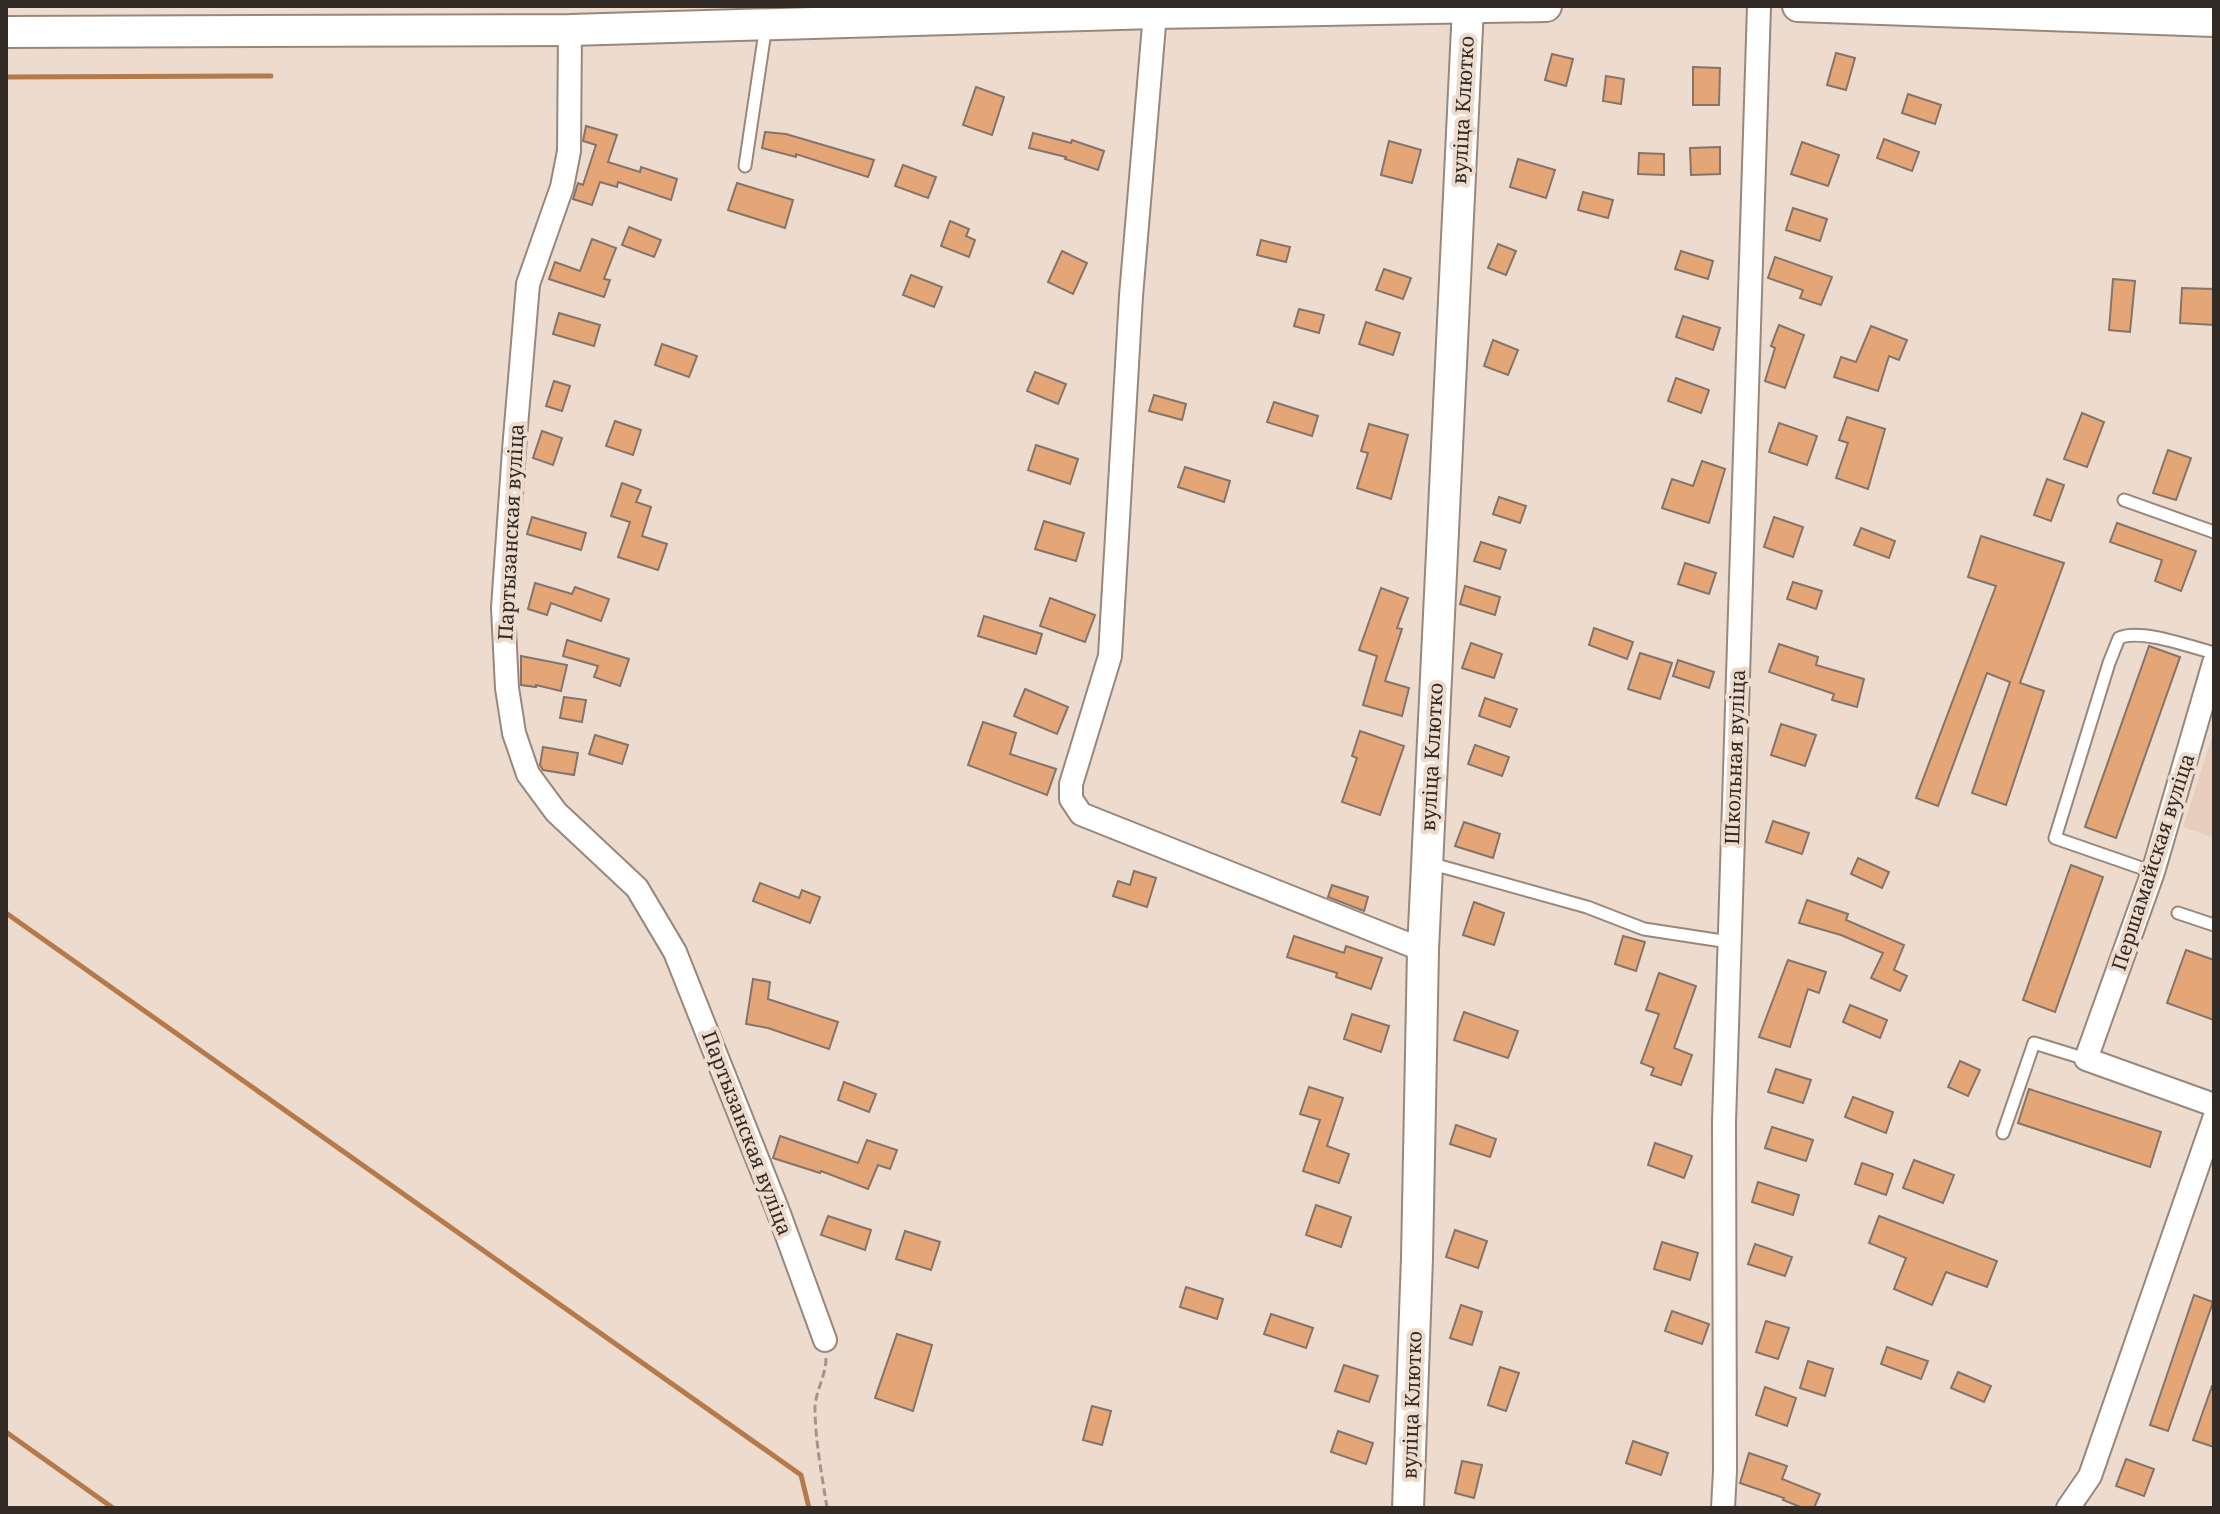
<svg xmlns="http://www.w3.org/2000/svg" width="2220" height="1514" font-family="'Noto Serif',serif">
<style>
.built{fill:#e6cdbc}
.lines{fill:none;stroke-linecap:round;stroke-linejoin:round}
.stream{stroke:#b57a4b;stroke-width:5}
.building{fill:#e5a677;stroke:#847469;stroke-width:2}
.lane-casing{stroke:#98887c;stroke-width:15}
.street-casing{stroke:#98887c;stroke-width:26}
.secondary-casing{stroke:#98887c;stroke-width:34}
.path{stroke:#a3958b;stroke-width:3;stroke-dasharray:8 4;stroke-linecap:butt}
.lane{stroke:#fff;stroke-width:11}
.street{stroke:#fff;stroke-width:22}
.secondary{stroke:#fff;stroke-width:30}
.labels{text-anchor:middle;stroke-width:8;stroke-linejoin:round;paint-order:stroke}
.street-label{font-size:20px;fill:#312a25;stroke:#eddbce}
</style>
<rect width="100%" height="100%" fill="#eddbce"/>
<path class="built" d="M2214 731V838L2183 827Z"/>
<g class="lines">
<g class="stream">
<path d="M6 77 271 76"/>
<path d="M6 913 801 1475 809 1508"/>
<path d="M6 1432 113 1508"/>
</g>
</g>
<g class="building">
<path d="M1836 53 1855 58 1846 90 1827 85Z"/>
<path d="M1552 54 1573 59 1566 86 1545 80Z"/>
<path d="M1693 67 1720 68 1719 105H1693Z"/>
<path d="M1606 76 1624 79 1621 104 1603 101Z"/>
<path d="M976 87 1004 97 992 135 963 125Z"/>
<path d="M1908 94 1941 105 1935 124 1902 113Z"/>
<path d="M586 126 617 135 608 162 640 172 641 167 677 179 671 200 618 182 617 187 600 182 592 205 573 199 578 183 583 185 596 145 583 141Z"/>
<path d="M765 132 786 134 874 160 868 177 796 154V157L762 148Z"/>
<path d="M1033 133 1071 143 1072 140 1104 151 1098 170 1065 159 1066 157 1029 148Z"/>
<path d="M1884 139 1919 152 1912 171 1877 158Z"/>
<path d="M1389 141 1421 150 1412 183 1381 175Z"/>
<path d="M1802 142 1839 155 1828 186 1791 174Z"/>
<path d="M1720 147V174L1691 175 1690 148Z"/>
<path d="M1639 153 1664 154V175L1638 174Z"/>
<path d="M1518 159 1555 170 1546 198 1510 187Z"/>
<path d="M903 165 936 177 928 198 895 186Z"/>
<path d="M737 183 793 200 785 228 728 210Z"/>
<path d="M1583 192 1613 200 1608 218 1578 210Z"/>
<path d="M1793 208 1827 219 1820 241 1786 230Z"/>
<path d="M950 221 969 229 966 236 975 240 969 257 941 246Z"/>
<path d="M629 227 661 240 654 257 622 245Z"/>
<path d="M592 239 616 248 604 279 610 280 604 297 549 279 555 262 580 271Z"/>
<path d="M1261 240 1290 247 1286 262 1257 255Z"/>
<path d="M1498 244 1516 251 1506 275 1488 268Z"/>
<path d="M1062 251 1087 263 1073 294 1048 282Z"/>
<path d="M1681 251 1713 261 1708 279 1675 269Z"/>
<path d="M1775 257 1832 277 1821 305 1800 298 1803 290 1768 278Z"/>
<path d="M1384 269 1411 278 1403 299 1376 290Z"/>
<path d="M911 275 942 287 934 307 903 295Z"/>
<path d="M2113 279 2135 281 2130 332 2109 330Z"/>
<path d="M2182 288 2214 289V325L2180 323Z"/>
<path d="M1299 309 1324 315 1319 333 1294 326Z"/>
<path d="M559 313 600 325 594 346 553 334Z"/>
<path d="M1683 316 1720 328 1713 350 1676 337Z"/>
<path d="M1366 322 1400 333 1393 355 1359 344Z"/>
<path d="M1779 325 1804 335 1785 388 1765 381 1775 348 1771 346Z"/>
<path d="M1871 326 1907 340 1899 360 1889 356 1878 391 1834 377 1841 357 1856 362Z"/>
<path d="M1493 340 1518 350 1508 375 1484 366Z"/>
<path d="M662 344 697 356 689 377 655 365Z"/>
<path d="M1035 372 1066 384 1058 404 1027 391Z"/>
<path d="M1676 378 1709 390 1701 413 1668 401Z"/>
<path d="M554 381 570 386 562 411 546 406Z"/>
<path d="M1154 395 1186 404 1182 420 1149 411Z"/>
<path d="M1274 402 1318 416 1312 436 1267 422Z"/>
<path d="M2082 413 2104 422 2087 467 2064 459Z"/>
<path d="M1847 417 1885 429 1868 489 1836 478 1848 443 1839 440Z"/>
<path d="M615 421 641 430 633 455 606 446Z"/>
<path d="M1779 423 1817 436 1807 465 1769 452Z"/>
<path d="M1369 424 1408 435 1391 499 1357 488 1368 453 1361 451Z"/>
<path d="M542 431 562 438 553 465 533 458Z"/>
<path d="M1036 445 1078 459 1070 484 1028 470Z"/>
<path d="M2168 450 2191 458 2176 500 2153 493Z"/>
<path d="M1702 461 1725 469 1709 523 1662 508 1672 479 1693 486Z"/>
<path d="M1185 467 1230 481 1224 502 1178 487Z"/>
<path d="M2047 479 2064 485 2051 521 2034 515Z"/>
<path d="M622 483 641 490 636 502 651 507 642 536 667 544 658 570 618 557 630 522 611 516Z"/>
<path d="M1499 497 1526 506 1520 523 1493 514Z"/>
<path d="M532 517 586 533 581 550 527 534Z"/>
<path d="M1774 517 1803 527 1793 557 1764 547Z"/>
<path d="M1044 521 1084 533 1076 561 1035 549Z"/>
<path d="M2117 523 2196 551 2181 591 2155 581 2162 560 2110 542Z"/>
<path d="M1861 528 1895 541 1889 558 1854 545Z"/>
<path d="M1981 536 2064 563 2020 683 2044 691 2006 805 1972 793 2010 682 1987 673 1938 806 1916 798 1996 586 1968 577Z"/>
<path d="M1481 542 1506 550 1500 569 1474 561Z"/>
<path d="M1685 563 1716 573 1709 594 1678 584Z"/>
<path d="M1793 582 1822 591 1816 609 1787 599Z"/>
<path d="M535 583 572 594 575 587 609 599 601 621 551 603 547 615 528 609Z"/>
<path d="M1465 586 1500 597 1495 615 1460 604Z"/>
<path d="M1381 588 1408 598 1397 628 1402 629 1385 681 1409 688 1402 716 1363 705 1377 656 1359 650Z"/>
<path d="M1050 598 1095 615 1085 642 1040 626Z"/>
<path d="M984 616 1042 634 1036 654 978 636Z"/>
<path d="M1594 628 1633 642 1627 659 1589 645Z"/>
<path d="M567 640 629 659 620 686 594 677 598 666 563 656Z"/>
<path d="M1471 643 1502 654 1494 678 1462 668Z"/>
<path d="M1779 644 1818 657 1816 665 1864 679 1857 707 1832 700 1834 694 1769 672Z"/>
<path d="M2149 646 2180 657 2116 838 2085 827Z"/>
<path d="M1640 653 1672 663 1660 699 1628 689Z"/>
<path d="M521 656 567 665 561 691 536 685V687L521 685Z"/>
<path d="M1678 660 1714 672 1709 688 1673 676Z"/>
<path d="M1025 689 1068 707 1057 734 1014 716Z"/>
<path d="M564 697 586 700 582 722 560 718Z"/>
<path d="M1485 698 1517 709 1510 727 1479 716Z"/>
<path d="M983 722 1016 733 1010 754 1056 769 1047 795 968 765Z"/>
<path d="M1781 724 1816 735 1805 766 1771 755Z"/>
<path d="M1360 731 1404 746 1380 815 1342 802 1357 758 1352 756Z"/>
<path d="M595 735 628 745 622 764 589 754Z"/>
<path d="M1475 745 1509 757 1502 776 1468 764Z"/>
<path d="M543 747 578 753 574 775 543 770 540 765Z"/>
<path d="M1773 821 1809 833 1802 854 1766 842Z"/>
<path d="M1464 822 1500 834 1493 858 1455 846Z"/>
<path d="M1858 858 1889 872 1882 888 1851 874Z"/>
<path d="M2071 865 2103 877 2055 1012 2023 1000Z"/>
<path d="M1134 871 1156 878 1147 907 1113 896 1118 881 1130 885Z"/>
<path d="M760 883 799 898 802 890 820 897 810 923 753 901Z"/>
<path d="M1332 885 1368 897 1364 911 1328 897Z"/>
<path d="M1807 900 1848 914 1846 920 1904 945 1894 970 1907 976 1900 991 1871 978 1883 953 1841 935 1799 923Z"/>
<path d="M1474 902 1504 913 1494 945 1463 935Z"/>
<path d="M1294 936 1344 953 1346 946 1382 958 1371 989 1336 977 1337 973 1287 957Z"/>
<path d="M1623 936 1645 942 1636 971 1615 964Z"/>
<path d="M2186 950 2214 960V1020L2167 1003Z"/>
<path d="M1788 960 1826 972 1819 993 1808 989 1790 1047 1759 1037Z"/>
<path d="M1659 973 1696 986 1674 1048 1692 1055 1681 1085 1651 1075 1654 1068 1641 1063 1659 1014 1646 1010Z"/>
<path d="M753 979 770 982 768 999 838 1022 829 1049 768 1028 746 1024Z"/>
<path d="M1850 1005 1887 1020 1880 1038 1843 1022Z"/>
<path d="M1464 1012 1518 1031 1508 1058 1454 1040Z"/>
<path d="M1352 1014 1389 1026 1381 1052 1344 1039Z"/>
<path d="M1960 1061 1980 1070 1968 1096 1948 1087Z"/>
<path d="M1776 1069 1811 1080 1803 1103 1768 1092Z"/>
<path d="M844 1082 876 1094 869 1112 838 1100Z"/>
<path d="M1309 1087 1343 1098 1327 1146 1349 1154 1339 1183 1303 1171 1320 1120 1300 1114Z"/>
<path d="M2029 1089 2161 1132 2150 1167 2018 1123Z"/>
<path d="M1853 1097 1893 1112 1886 1133 1845 1117Z"/>
<path d="M1456 1125 1496 1139 1490 1157 1450 1144Z"/>
<path d="M1772 1127 1813 1140 1806 1161 1765 1148Z"/>
<path d="M780 1136 858 1163 867 1140 897 1150 890 1169 878 1165 868 1189 821 1171 820 1173 773 1158Z"/>
<path d="M1655 1143 1692 1156 1684 1178 1648 1165Z"/>
<path d="M1914 1160 1954 1175 1943 1203 1903 1188Z"/>
<path d="M1862 1163 1893 1174 1886 1195 1855 1184Z"/>
<path d="M1758 1182 1799 1195 1793 1215 1752 1202Z"/>
<path d="M1316 1205 1351 1217 1341 1247 1306 1235Z"/>
<path d="M828 1216 871 1230 865 1250 821 1235Z"/>
<path d="M1879 1216 1997 1261 1987 1287 1946 1272 1932 1305 1894 1289 1906 1258 1869 1243Z"/>
<path d="M1455 1230 1487 1241 1478 1268 1446 1257Z"/>
<path d="M905 1231 940 1242 931 1270 896 1259Z"/>
<path d="M1662 1242 1698 1253 1690 1280 1654 1269Z"/>
<path d="M1755 1244 1792 1257 1785 1276 1748 1264Z"/>
<path d="M1186 1287 1223 1299 1217 1319 1180 1307Z"/>
<path d="M2194 1295 2213 1302 2168 1431 2150 1425Z"/>
<path d="M1461 1305 1482 1312 1472 1345 1450 1338Z"/>
<path d="M1672 1311 1709 1324 1702 1344 1665 1331Z"/>
<path d="M1271 1314 1313 1328 1306 1348 1264 1334Z"/>
<path d="M1766 1321 1789 1328 1778 1359 1756 1352Z"/>
<path d="M897 1334 932 1345 913 1411 875 1398Z"/>
<path d="M1887 1347 1928 1361 1921 1379 1881 1364Z"/>
<path d="M1808 1361 1833 1369 1825 1396 1800 1388Z"/>
<path d="M1344 1365 1378 1376 1369 1402 1335 1391Z"/>
<path d="M1500 1367 1519 1373 1506 1411 1488 1405Z"/>
<path d="M1958 1372 1991 1386 1984 1402 1951 1388Z"/>
<path d="M2212 1386H2214V1447L2193 1440Z"/>
<path d="M1765 1387 1796 1398 1787 1426 1756 1415Z"/>
<path d="M1092 1406 1111 1411 1102 1445 1083 1440Z"/>
<path d="M1338 1431 1373 1443 1366 1464 1331 1452Z"/>
<path d="M1633 1441 1668 1453 1661 1475 1626 1463Z"/>
<path d="M1749 1453 1787 1466 1782 1479 1820 1494 1814 1508H1803L1783 1500 1784 1498 1740 1483Z"/>
<path d="M2126 1459 2154 1469 2144 1496 2116 1486Z"/>
<path d="M1462 1461 1482 1465 1474 1498 1455 1493Z"/>
</g>
<g class="lines">
<g class="lane-casing">
<g id="lane">
<path d="M745 166 766 25"/>
<path d="M2124 500 2214 532"/>
<path d="M1429 863 1587 907 1644 929 1729 942"/>
<path d="M2153 872 2055 838 2109 663 2119 638C2140 628 2191 647 2214 653"/>
<path d="M2178 913 2214 925"/>
<path d="M2003 1133 2034 1043 2086 1059"/>
</g>
</g>
<g class="street-casing">
<g id="street">
<path d="M1155 13 1131 296 1110 656 1071 784V799L1081 814 1423 950"/>
<path d="M570 30 569 151 562 187 528 284 514 450 503 608 507 688 514 733 528 774 556 812 637 888 675 952 778 1211 825 1340"/>
<path d="M2214 663 2153 872 2086 1059 2214 1105"/>
<path d="M1723 1508 1725 1471 1724 1122 1759 6"/>
<path d="M2068 1508 2090 1476 2214 1119"/>
</g>
</g>
<g class="secondary-casing">
<g id="secondary">
<path d="M1798 6 2214 21"/>
<path d="M6 32 570 30 1155 13 1546 6"/>
<path d="M1408 1508 1417 1258 1423 950 1468 7"/>
</g>
</g>
<path class="path" d="M826 1358C826 1375 816 1390 815 1407 815 1441 822 1475 827 1508"/>
<use href="#lane" class="lane"/>
<use href="#street" class="street"/>
<use href="#secondary" class="secondary"/>
</g>
<g class="labels">
<g class="street-label">
<text transform="translate(1463 110) rotate(-87)" y="7">вуліца Клютко</text>
<text transform="translate(511 532) rotate(-87)" y="7">Партызанская вуліца</text>
<text transform="translate(1432 757) rotate(-87)" y="7">вуліца Клютко</text>
<text transform="translate(1735 757) rotate(-88)" y="7">Школьная вуліца</text>
<text transform="translate(2153 862) rotate(-72)" y="7">Першамайская вуліца</text>
<text transform="translate(747 1133) rotate(69)" y="7">Партызанская вуліца</text>
<text transform="translate(1412 1405) rotate(-88)" y="7">вуліца Клютко</text>
</g>
</g>
<rect width="2220" height="1514" fill="none" stroke="#312a25" stroke-width="16"/>
</svg>
